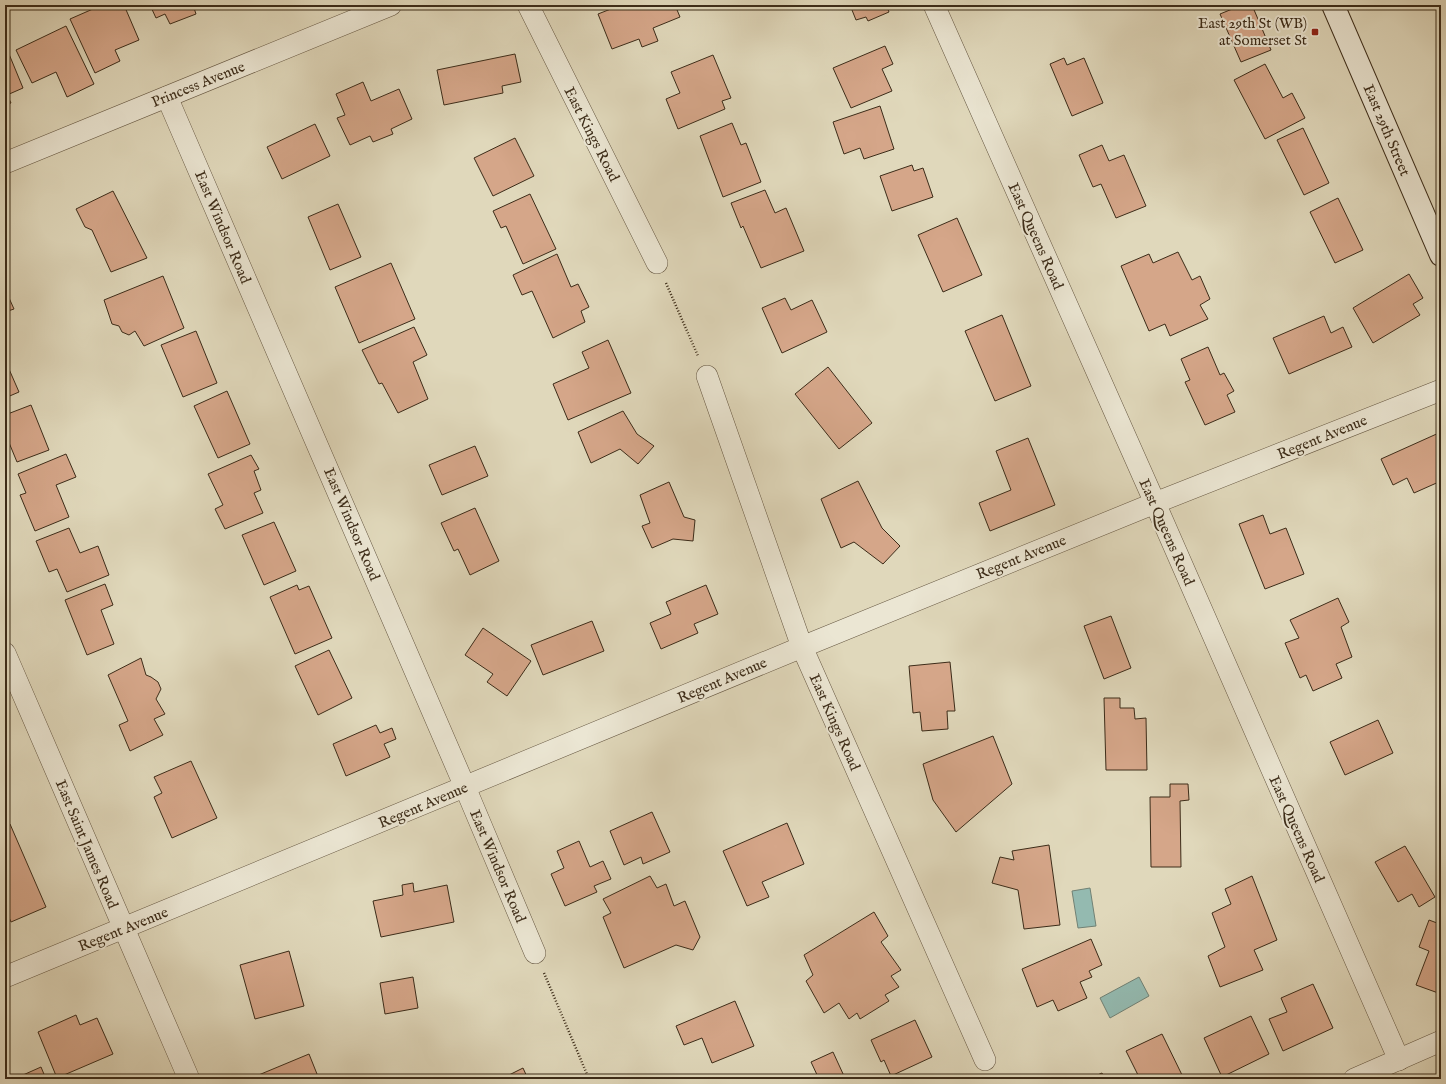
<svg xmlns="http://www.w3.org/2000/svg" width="1446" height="1084" font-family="'IM FELL English',serif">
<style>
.water{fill:#94bab0;stroke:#718174}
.building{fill:#d5a689;stroke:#3c2c19}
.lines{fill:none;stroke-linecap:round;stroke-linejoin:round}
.street-casing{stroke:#655742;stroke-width:22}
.secondary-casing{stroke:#3c2c19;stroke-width:24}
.path{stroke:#3c2c19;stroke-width:2.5;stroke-dasharray:1 2;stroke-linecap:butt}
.street{stroke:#ebe6d3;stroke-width:21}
.secondary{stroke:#ebe6d3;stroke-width:22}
.poi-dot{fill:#8f2418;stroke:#ebe6d3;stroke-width:1.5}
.labels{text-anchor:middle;stroke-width:4;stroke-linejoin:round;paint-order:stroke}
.poi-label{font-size:15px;fill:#3c2c19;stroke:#ebe6d3;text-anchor:end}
.street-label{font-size:15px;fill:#3c2c19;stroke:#ebe6d3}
</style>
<rect width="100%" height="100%" fill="#e0d8bb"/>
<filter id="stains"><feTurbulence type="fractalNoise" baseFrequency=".005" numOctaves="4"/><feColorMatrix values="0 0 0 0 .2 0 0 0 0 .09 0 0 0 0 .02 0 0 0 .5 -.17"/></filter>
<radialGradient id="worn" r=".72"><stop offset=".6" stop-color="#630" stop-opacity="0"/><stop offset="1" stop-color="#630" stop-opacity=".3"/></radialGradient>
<g class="water">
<path d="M1090 888 1096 926 1078 928 1072 891Z"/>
<path d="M1139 977 1149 996 1110 1018 1100 998Z"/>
</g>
<g class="building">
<path d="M102 5H124L139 40 115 50 120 61 95 73 70 19Z"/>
<path d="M150 5H193L196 14 170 24 165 14 156 18Z"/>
<path d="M621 5H675L680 17 653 28 658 41 642 47 639 39 612 49 598 14Z"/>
<path d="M850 5H891L887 7 889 12 868 21 866 17 856 20Z"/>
<path d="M1242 5H1252L1271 50 1241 62 1220 14Z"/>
<path d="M66 26 94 84 67 97 56 72 32 83 16 50Z"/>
<path d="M885 46 893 64 882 69 892 91 851 108 833 68Z"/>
<path d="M9 54 23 88 7 95 11 103 5 105V56Z"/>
<path d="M515 54 521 82 502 86 503 93 444 105 437 70Z"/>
<path d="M713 55 731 98 722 101 725 109 678 129 666 99 680 93 671 72Z"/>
<path d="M1064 58 1067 65 1084 58 1103 103 1072 116 1050 64Z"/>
<path d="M1265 64 1283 98 1292 93 1305 118 1265 139 1234 80Z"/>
<path d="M363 82 371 101 399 89 412 119 391 129 393 134 373 142 370 136 350 145 337 118 345 115 336 94Z"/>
<path d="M880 106 894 149 864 159 860 148 844 154 833 122Z"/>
<path d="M732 123 741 145 746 143 761 182 723 197 700 136Z"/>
<path d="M315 124 330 156 282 179 267 147Z"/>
<path d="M1303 128 1329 183 1304 195 1277 140Z"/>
<path d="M515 138 534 176 493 196 474 158Z"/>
<path d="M1102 145 1109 161 1124 155 1146 206 1116 218 1101 184 1093 187 1079 155Z"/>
<path d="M912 165 914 171 923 168 933 197 892 211 880 176Z"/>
<path d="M765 190 775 213 786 208 804 251 761 268 743 226 741 228 731 203Z"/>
<path d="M113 191 147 258 111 272 92 230 85 227 76 209Z"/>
<path d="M530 194 556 249 523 264 506 226 501 228 493 211Z"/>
<path d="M1338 198 1363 250 1335 263 1310 212Z"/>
<path d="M338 204 361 257 330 270 308 217Z"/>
<path d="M957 218 982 275 943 292 918 235Z"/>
<path d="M1178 252 1192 280 1200 276 1210 299 1200 305 1208 319 1170 336 1165 324 1149 331 1121 266 1149 254 1153 263Z"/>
<path d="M557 254 571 287 578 284 589 307 581 311 585 322 553 338 532 291 522 295 513 275Z"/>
<path d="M391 263 415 319 359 343 335 287Z"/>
<path d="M1409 274 1423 298 1413 304 1420 315 1373 343 1353 308Z"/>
<path d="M163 276 184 328 144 346 135 331 129 335 122 332 119 326 112 324 104 300Z"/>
<path d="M5 289 14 309 5 312Z"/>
<path d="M785 298 791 310 812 300 827 332 782 353 762 308Z"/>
<path d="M1002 315 1031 386 995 401 965 331Z"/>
<path d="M1324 316 1331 333 1343 327 1352 347 1289 374 1273 338Z"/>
<path d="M414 327 427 355 413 362 428 399 398 413 382 383 379 384 362 350Z"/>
<path d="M196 331 217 383 183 397 161 345Z"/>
<path d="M608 340 631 393 568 420 553 384 589 368 582 352Z"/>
<path d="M1208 347 1220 375 1224 373 1234 391 1227 395 1235 412 1205 425 1185 382 1190 380 1181 359Z"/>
<path d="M5 360 19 392 5 398Z"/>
<path d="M828 367 872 423 839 449 795 394Z"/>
<path d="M227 391 250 444 218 458 194 406Z"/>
<path d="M31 405 49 450 17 462 5 433V415Z"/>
<path d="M623 411 637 434 654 446 638 464 620 449 591 463 578 432Z"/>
<path d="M1441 432V481L1414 493 1407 478 1393 485 1381 459Z"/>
<path d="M1028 438 1055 505 990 531 979 503 1011 490 996 451Z"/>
<path d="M475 446 488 476 442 495 429 465Z"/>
<path d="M66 454 76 477 56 485 69 517 35 531 20 495 26 493 18 474Z"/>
<path d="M251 455 259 469 254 471 261 490 254 493 263 513 225 529 215 509 223 505 208 474Z"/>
<path d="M858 481 882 528 900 546 883 564 854 542 841 548 821 499Z"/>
<path d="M669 482 684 517 695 520 693 541 673 539 652 548 642 526 650 523 640 495Z"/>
<path d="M475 508 499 561 470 575 458 549 454 551 441 523Z"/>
<path d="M1263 515 1270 534 1286 528 1304 574 1265 589 1239 524Z"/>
<path d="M274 522 296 571 264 585 242 535Z"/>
<path d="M69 528 80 553 98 546 109 575 67 592 57 569 49 572 36 541Z"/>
<path d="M105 584 113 605 101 610 114 644 87 655 65 600Z"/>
<path d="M297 585 299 590 309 586 332 638 295 654 270 597Z"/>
<path d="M706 585 718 614 694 624 698 633 661 649 650 623 671 614 666 602Z"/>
<path d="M1338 598 1349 622 1341 627 1352 657 1336 664 1342 678 1313 691 1306 675 1300 678 1285 643 1299 638 1290 620Z"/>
<path d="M1111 616 1131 668 1104 679 1084 626Z"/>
<path d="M592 621 604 651 543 675 531 645Z"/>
<path d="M483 628 531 661 507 696 487 682 493 674 465 655Z"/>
<path d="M329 650 352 698 318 715 295 666Z"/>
<path d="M141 658 146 675 151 677 158 682 161 689 156 699 165 714 154 719 163 735 130 751 119 725 128 721 108 675Z"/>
<path d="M950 662 955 711H947L948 729 922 731 920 712 913 713 909 666Z"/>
<path d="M1104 698H1120V708H1134L1135 719 1146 718 1147 770H1106Z"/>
<path d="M1378 720 1393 753 1345 775 1330 742Z"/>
<path d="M376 725 380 733 392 728 396 739 384 744 390 757 346 776 333 744Z"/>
<path d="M993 736 1012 784 956 832 933 800 923 764Z"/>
<path d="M191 761 217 818 172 838 154 797 162 793 154 777Z"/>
<path d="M1170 784H1188L1189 800 1180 801 1181 867H1151L1150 797H1170Z"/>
<path d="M652 812 670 852 643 864 641 857 624 865 610 831Z"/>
<path d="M787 823 804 864 762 882 769 897 747 906 723 851Z"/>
<path d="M10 824 46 907 11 922 5 908V826Z"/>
<path d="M579 841 590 867 603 861 611 879 594 886 597 892 565 906 551 874 564 868 557 851Z"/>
<path d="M1049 845 1060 925 1024 929 1018 890 992 883 1000 857 1014 860 1012 851Z"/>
<path d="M1405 846 1435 897 1419 907 1412 894 1398 902 1375 862Z"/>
<path d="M650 876 657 888 666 884 674 906 685 901 700 937 693 950 676 945 624 968 603 917 611 913 603 899Z"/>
<path d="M1252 876 1277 940 1254 950 1263 970 1220 987 1208 956 1225 947 1212 913 1231 904 1225 889Z"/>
<path d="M413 883 414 892 447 885 454 922 381 937 373 901 403 895 402 885Z"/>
<path d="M874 912 888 936 881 942 901 970 891 976 899 987 885 995 889 1001 860 1019 857 1013 849 1019 839 1003 824 1013 806 981 813 975 804 955Z"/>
<path d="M1440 915H1441V994L1416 985 1429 951 1419 947 1429 920 1437 923Z"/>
<path d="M1091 939 1102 965 1089 971 1092 977 1080 982 1087 998 1058 1011 1053 1000 1037 1007 1022 969Z"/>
<path d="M289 951 304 1006 255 1019 240 965Z"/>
<path d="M413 977 418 1008 385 1014 380 983Z"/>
<path d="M1313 984 1333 1028 1283 1051 1269 1019 1287 1012 1281 998Z"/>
<path d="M735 1001 754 1046 712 1063 702 1038 684 1045 676 1026Z"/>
<path d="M76 1015 80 1025 97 1018 113 1054 57 1078 38 1032Z"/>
<path d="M1251 1016 1269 1054 1222 1077 1204 1038Z"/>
<path d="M915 1020 932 1057 891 1076 884 1060 881 1062 871 1040Z"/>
<path d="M1162 1034 1184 1079H1140L1126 1051Z"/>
<path d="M833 1052 844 1076 837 1079H819L811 1062Z"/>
<path d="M309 1054 319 1079H249Z"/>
<path d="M41 1067 46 1079H14Z"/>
<path d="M523 1068 528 1079H506L505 1077Z"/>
<path d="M1102 1073 1105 1079H1088Z"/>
</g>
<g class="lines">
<g class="street-casing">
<g id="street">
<path d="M528 5 657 263"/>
<path d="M934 5 1155 503 1399 1060"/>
<path d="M167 97 465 787 535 953"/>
<path d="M5 163 391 5"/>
<path d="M707 376 802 647 985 1060"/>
<path d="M5 653 189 1079"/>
<path d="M5 977 802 647 1155 503 1441 390"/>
<path d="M1354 1079 1441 1041"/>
</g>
</g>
<g class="secondary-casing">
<path id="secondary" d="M1333 5 1441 255"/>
</g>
<g class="path">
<path d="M666 283 698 356"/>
<path d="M544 973 589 1079"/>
</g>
<use href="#street" class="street"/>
<use href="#secondary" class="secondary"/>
</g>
<rect class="poi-dot" x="1311" y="28" width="8" height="8" rx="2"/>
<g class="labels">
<g class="poi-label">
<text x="1307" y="28">East 29th St (WB)<tspan x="1307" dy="17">at Somerset St</tspan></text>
</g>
<g class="street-label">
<text transform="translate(198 84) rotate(-22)" y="5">Princess Avenue</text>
<text transform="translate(1387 130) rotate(67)" y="5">East 29th Street</text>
<text transform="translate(592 134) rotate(63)" y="5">East Kings Road</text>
<text transform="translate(223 227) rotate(67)" y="5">East Windsor Road</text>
<text transform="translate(1036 236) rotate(66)" y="5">East Queens Road</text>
<text transform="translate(1322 437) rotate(-22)" y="5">Regent Avenue</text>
<text transform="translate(352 524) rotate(67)" y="5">East Windsor Road</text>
<text transform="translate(1167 532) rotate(66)" y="5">East Queens Road</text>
<text transform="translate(1021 557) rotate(-22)" y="5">Regent Avenue</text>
<text transform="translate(722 680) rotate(-23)" y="5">Regent Avenue</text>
<text transform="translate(835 722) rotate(66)" y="5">East Kings Road</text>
<text transform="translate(423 805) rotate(-23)" y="5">Regent Avenue</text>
<text transform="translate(1297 829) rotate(66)" y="5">East Queens Road</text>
<text transform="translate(87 844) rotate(67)" y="5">East Saint James Road</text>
<text transform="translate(498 866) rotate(67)" y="5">East Windsor Road</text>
<text transform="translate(123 929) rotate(-22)" y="5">Regent Avenue</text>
</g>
</g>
<rect width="1446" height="1084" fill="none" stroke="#e0d8bb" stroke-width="20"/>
<rect x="6" y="6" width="1434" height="1072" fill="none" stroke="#3c2c19" stroke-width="2"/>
<rect x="10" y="10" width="1426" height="1064" fill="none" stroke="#3c2c19"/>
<rect width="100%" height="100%" filter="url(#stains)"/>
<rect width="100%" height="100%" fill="url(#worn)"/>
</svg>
